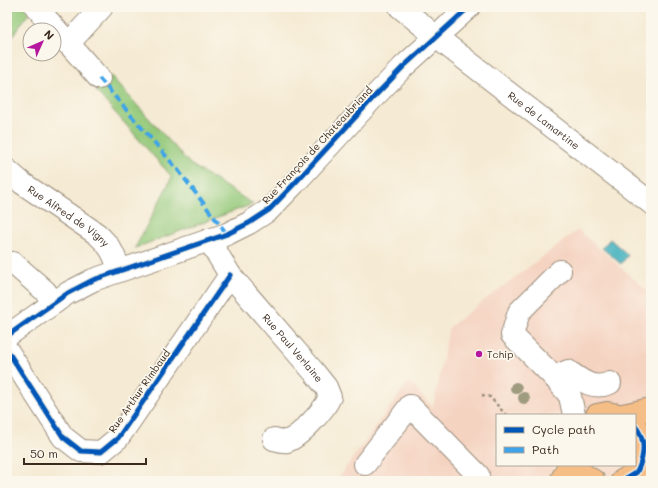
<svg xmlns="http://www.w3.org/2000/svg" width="658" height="488" font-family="Mali,sans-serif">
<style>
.built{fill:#f5d3c1;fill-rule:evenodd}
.green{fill:#94c97a;stroke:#687a4c}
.water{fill:#44b2c0;stroke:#406e6f}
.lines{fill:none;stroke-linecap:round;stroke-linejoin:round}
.minor-casing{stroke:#988a78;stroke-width:24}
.major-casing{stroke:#988a78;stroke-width:24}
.path{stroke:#988a78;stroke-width:2.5;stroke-dasharray:3 3;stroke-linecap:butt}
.minor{stroke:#fff;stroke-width:22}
.major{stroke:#f6be87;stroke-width:22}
.quiet{stroke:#3fa3ea;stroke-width:4;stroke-dasharray:8 4;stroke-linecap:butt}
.cycleway-casing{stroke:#fbf7ec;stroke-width:8}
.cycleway{stroke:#0057b8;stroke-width:5}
.tree{fill:#9e9b7f}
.poi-dot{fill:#b5179e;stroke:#fbf7ec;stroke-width:1.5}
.labels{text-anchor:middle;stroke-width:3.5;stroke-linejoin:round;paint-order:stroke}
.street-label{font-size:10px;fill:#3b2a1e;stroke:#fbf7ec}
.poi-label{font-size:10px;fill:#3b2a1e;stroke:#fbf7ec;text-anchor:start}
</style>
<rect width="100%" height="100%" fill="#fbf7ec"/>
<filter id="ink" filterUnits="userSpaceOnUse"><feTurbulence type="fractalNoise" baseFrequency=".025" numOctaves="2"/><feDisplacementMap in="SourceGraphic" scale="8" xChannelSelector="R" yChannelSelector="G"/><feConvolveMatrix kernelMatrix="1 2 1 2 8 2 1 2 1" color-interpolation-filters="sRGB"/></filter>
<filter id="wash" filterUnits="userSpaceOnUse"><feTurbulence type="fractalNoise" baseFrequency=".012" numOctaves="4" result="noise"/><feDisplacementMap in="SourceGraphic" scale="16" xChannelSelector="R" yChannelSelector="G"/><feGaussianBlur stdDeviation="0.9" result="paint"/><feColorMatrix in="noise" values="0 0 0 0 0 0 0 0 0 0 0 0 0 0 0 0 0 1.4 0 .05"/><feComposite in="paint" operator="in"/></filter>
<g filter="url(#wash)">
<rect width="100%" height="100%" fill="#f5ead3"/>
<path class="built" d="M578 230 651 294V481H336L409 381 433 408 449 327ZM497 415H635V465H497Z"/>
<g class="green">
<path d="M7 7H25L29 13 7 44Z"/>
<path d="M110 75 190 164 253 204 135 248 172 177 96 91Z"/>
</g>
<path class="water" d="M610 239 628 255 621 264 602 248Z"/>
</g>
<g filter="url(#ink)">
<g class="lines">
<g class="minor-casing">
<g id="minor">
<path d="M36 7 99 78"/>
<path id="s1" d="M400 7 444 43 651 203"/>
<path d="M68 44 102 7"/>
<path id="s2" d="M7 170 22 183 97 234C110 246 114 253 119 270"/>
<path id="s3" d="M209 240 230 275 314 372 326 387 330 397C325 409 300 437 287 441 283 442 278 440 274 439"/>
<path d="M13 263 45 291 54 303"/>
<path d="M560 271 519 312 512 335 554 377 570 396 574 415"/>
<path d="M7 336 68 293 93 280 227 234 249 223 269 210 294 184 372 99 403 67 469 7"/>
<path d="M7 350 63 437 81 451 101 452 118 438 230 275"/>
<path d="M554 377 568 371C582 381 593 390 610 383"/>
<path d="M365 464 410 406 478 475 475 481"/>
</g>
</g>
<g class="major-casing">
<g id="major">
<path d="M597 415 607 413 619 415"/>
<path d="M623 415 651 409"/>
<path d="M577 465 583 474 594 481"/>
<path d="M561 481 569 465"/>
<path d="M622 481 637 472C644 457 647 440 635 426"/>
</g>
</g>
<path class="path" d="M482 395 490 397 506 415"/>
<use href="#minor" class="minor"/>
<use href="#major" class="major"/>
<g class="quiet">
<path d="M7 14 13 7"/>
<path d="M99 78 178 170 227 234"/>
</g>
<g class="cycleway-casing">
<g id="cycleway">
<path d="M7 336 68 293 93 280 227 234 249 223 269 210 294 184 372 99 403 67 469 7"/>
<path d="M7 350 63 437 81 451 101 452 118 438 230 275"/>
<path d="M622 481 637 472C644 457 647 440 635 426"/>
</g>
</g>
<use href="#cycleway" class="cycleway"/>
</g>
<g class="tree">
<circle cx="516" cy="388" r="6"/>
<circle cx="524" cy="398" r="6"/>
</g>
</g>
<circle class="poi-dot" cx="479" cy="354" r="4"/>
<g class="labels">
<g class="street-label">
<text dy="4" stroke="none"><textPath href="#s1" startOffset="183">Rue de Lamartine</textPath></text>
<text transform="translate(317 145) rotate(-47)" y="4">Rue François de Chateaubriand</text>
<text dy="4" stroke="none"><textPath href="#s2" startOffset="77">Rue Alfred de Vigny</textPath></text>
<text dy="4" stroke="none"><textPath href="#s3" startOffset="137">Rue Paul Verlaine</textPath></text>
<text transform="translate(139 391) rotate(-55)" y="4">Rue Arthur Rimbaud</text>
</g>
<g class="poi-label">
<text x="487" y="358">Tchip</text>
</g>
</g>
<rect width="658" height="488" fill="none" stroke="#fbf7ec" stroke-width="24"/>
<rect x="496" y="414" width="140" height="52" fill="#fbf7ec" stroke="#aea59a"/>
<rect x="504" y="427" width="20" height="6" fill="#0057b8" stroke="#aea59a"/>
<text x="532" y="434" font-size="12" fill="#3b2a1e">Cycle path</text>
<rect x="504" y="447" width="20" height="6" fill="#3fa3ea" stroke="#aea59a"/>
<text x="532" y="454" font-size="12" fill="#3b2a1e">Path</text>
<g transform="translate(42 42) rotate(45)"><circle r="19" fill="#fbf7ec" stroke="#aea59a"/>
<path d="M0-3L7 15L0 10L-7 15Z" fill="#b5179e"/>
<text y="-6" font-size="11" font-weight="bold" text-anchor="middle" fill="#3b2a1e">N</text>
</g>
<path d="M24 458v6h122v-6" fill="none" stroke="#3b2a1e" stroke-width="2"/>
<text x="30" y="458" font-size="12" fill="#3b2a1e" stroke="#fbf7ec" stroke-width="3" paint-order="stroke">50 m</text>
</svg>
